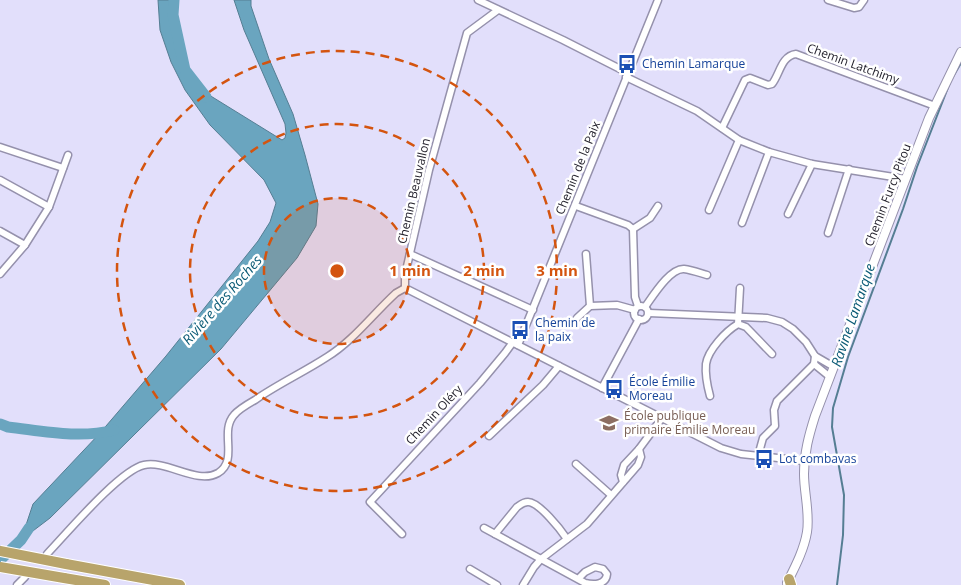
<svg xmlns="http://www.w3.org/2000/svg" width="961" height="585" font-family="'Open Sans',sans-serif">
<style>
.water{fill:#6aa5bf;stroke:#557e93}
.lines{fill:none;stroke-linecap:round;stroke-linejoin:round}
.stream{stroke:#557e93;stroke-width:2}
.river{stroke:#6aa5bf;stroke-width:11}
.minor-casing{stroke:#9591ac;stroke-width:9}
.tertiary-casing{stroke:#9591ac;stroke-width:10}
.trunk-casing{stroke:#fff;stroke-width:12}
.minor{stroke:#fff;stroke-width:6}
.tertiary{stroke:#fff;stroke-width:8}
.trunk{stroke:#b8a46b;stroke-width:10}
.trunk-bridge-casing{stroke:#fff;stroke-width:12;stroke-linecap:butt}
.trunk-bridge{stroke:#b8a46b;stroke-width:10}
.ring{fill:none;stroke:#d4540f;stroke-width:2.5;stroke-dasharray:9 6}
.labels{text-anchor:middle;stroke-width:5;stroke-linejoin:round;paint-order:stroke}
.transit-label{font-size:12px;fill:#164399;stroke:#fff;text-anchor:start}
.street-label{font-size:12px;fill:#24222d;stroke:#fff}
.education-label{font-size:12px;fill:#785e54;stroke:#fff;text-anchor:start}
.water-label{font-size:14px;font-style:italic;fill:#0b5b76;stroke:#fff}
.centre{fill:#d4540f;stroke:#fff;stroke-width:2.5}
.ring-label{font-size:15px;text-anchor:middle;font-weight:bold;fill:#d4540f;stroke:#fff;stroke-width:5;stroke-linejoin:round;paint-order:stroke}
</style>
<rect width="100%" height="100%" fill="#e2dffb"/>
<path class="water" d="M158 0H177C177 34 174 65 201 90L282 140 285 138 286 133 285 124 244 30 234 0H251V6L269 59 293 114 305 155 318 204 316 226 297 258 221 349 50 518 21 540 33 504 100 433 166 356 258 241 270 222 276 203 264 180 210 125 185 90 171 62 160 30Z"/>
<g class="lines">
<path class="stream" d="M837 585 843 535 844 495 832 427 833 408 848 357 903 209 917 167 951 80 961 63"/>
<g class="river">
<path d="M174 0 173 15 185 70 206 97"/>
<path d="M0 424 8 427C43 431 79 439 114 430"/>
<path d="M0 560 21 540 29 528"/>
</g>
<g class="minor-casing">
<g id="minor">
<path d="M478 0 563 40 628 73"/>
<path d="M828 0 854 8 859 7 864 0"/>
<path d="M626 77 697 111 739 140 769 152 812 164 906 179"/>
<path d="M722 128 745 80 750 78 768 85 772 84C780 74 781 56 796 54L935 106"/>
<path d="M0 147 63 168"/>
<path d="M0 180 49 207"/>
<path d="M576 206 628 225 633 229 650 218 658 206"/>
<path d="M709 210 739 140"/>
<path d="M788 214 812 164"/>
<path d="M742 223 769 152"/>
<path d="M633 229 635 297 638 306"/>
<path d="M0 231 25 245"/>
<path d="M828 233 849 169"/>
<path d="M410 254 533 310"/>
<path d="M586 254 590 306"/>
<path d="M0 274 25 245 49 207 68 155"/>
<path d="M405 288 721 448 741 454 805 461"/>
<path d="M405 288V275L429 170 467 33 498 10"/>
<path d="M740 288 738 324 746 327 772 354"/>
<circle cx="641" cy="313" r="7"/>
<path d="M645 307C653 296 670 268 684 269 692 270 700 273 707 275"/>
<path d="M649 313 767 318 782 322 793 329 806 342 815 356 834 367"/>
<path d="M577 318 590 306 617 305 635 310"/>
<path d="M518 345 658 0"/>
<path d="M814 364 830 377"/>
<path d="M602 388 639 319"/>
<path d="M710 396C707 385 705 375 706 364 708 350 726 331 738 324"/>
<path d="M489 436 543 385 559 366"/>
<path d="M758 456 763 438 775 426 774 410 777 401 814 364 815 356"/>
<path d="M576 464 611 495"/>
<path d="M623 482 621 475 624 465 639 449 662 418"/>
<path d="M484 528 585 583C594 585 606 585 607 574L603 569 595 567 585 572 578 579"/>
<path d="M402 534 370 502 480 383 505 353 513 342"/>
<path d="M495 534 517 507C520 505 523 502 528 502 539 502 561 530 567 539"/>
<path d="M47 554C67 533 120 470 144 465 167 460 197 485 218 473 239 460 219 432 234 415 239 409 248 404 255 400 278 384 304 372 327 357 353 341 373 314 396 293L405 288"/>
<path d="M470 569 497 585"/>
<path d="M17 585 25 577"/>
<path d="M523 585 534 567 541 559 587 524 638 465 641 457 639 449"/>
</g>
</g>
<g class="tertiary-casing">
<path id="tertiary" d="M787 583C795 567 804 550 807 532 810 513 804 493 804 474 804 453 809 435 815 416L929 118 961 52"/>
</g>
<g class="trunk-casing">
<g id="trunk">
<path d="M66 564 180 585"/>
<path d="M64 578 105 585"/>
<path d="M789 579 791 585"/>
</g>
</g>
<use href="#minor" class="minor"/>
<use href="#tertiary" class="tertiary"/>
<use href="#trunk" class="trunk"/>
<g class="trunk-bridge-casing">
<g id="trunk-bridge">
<path d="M0 551 66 564"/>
<path d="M0 567 64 578"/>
</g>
</g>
<use href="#trunk-bridge" class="trunk-bridge"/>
</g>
<circle cx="337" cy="271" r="73" fill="#d4540f" fill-opacity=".12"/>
<g class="ring">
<circle cx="337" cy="271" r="73"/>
<circle cx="337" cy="271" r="147"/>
<circle cx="337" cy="271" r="220"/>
</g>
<defs>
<g id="bus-bare" transform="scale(1.5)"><path d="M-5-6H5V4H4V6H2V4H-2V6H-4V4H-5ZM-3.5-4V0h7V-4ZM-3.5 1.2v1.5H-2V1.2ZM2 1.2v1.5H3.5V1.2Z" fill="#1a4fb4" stroke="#fff" stroke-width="2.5" paint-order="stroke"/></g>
<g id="school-bare" transform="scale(1.5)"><path d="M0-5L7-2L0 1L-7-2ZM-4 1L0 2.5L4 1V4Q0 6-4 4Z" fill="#8d6e63" stroke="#fff" stroke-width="2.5" paint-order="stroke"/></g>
</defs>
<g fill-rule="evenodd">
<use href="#bus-bare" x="627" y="64"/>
<use href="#bus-bare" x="520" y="330"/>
<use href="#bus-bare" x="614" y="389"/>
<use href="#school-bare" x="609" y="423"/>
<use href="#bus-bare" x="764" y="459"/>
</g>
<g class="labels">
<g class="transit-label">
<text x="642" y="68">Chemin Lamarque</text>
<text x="535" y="327">Chemin de<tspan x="535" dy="14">la paix</tspan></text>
<text x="629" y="386">École Émilie<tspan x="629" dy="14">Moreau</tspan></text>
<text x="779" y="463">Lot combavas</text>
</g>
<g class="street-label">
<text transform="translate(853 64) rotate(20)" y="4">Chemin Latchimy</text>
<text transform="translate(578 168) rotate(-68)" y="4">Chemin de la Paix</text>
<text transform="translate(414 191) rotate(-77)" y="4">Chemin Beauvallon</text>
<text transform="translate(888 195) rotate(-69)" y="4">Chemin Furcy Pitou</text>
<text transform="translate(434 415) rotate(-47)" y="4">Chemin Oléry</text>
</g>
<g class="education-label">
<text x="624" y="420">École publique<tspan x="624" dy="14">primaire Émilie Moreau</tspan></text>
</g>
<g class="water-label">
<text transform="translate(222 300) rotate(-49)" y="5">Rivière des Roches</text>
<text transform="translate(853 315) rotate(-71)" y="5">Ravine Lamarque</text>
</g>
</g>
<circle cx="337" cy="271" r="8" class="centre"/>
<g class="ring-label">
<text x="410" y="276">1 min</text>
<text x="484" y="276">2 min</text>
<text x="557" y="276">3 min</text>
</g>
</svg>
